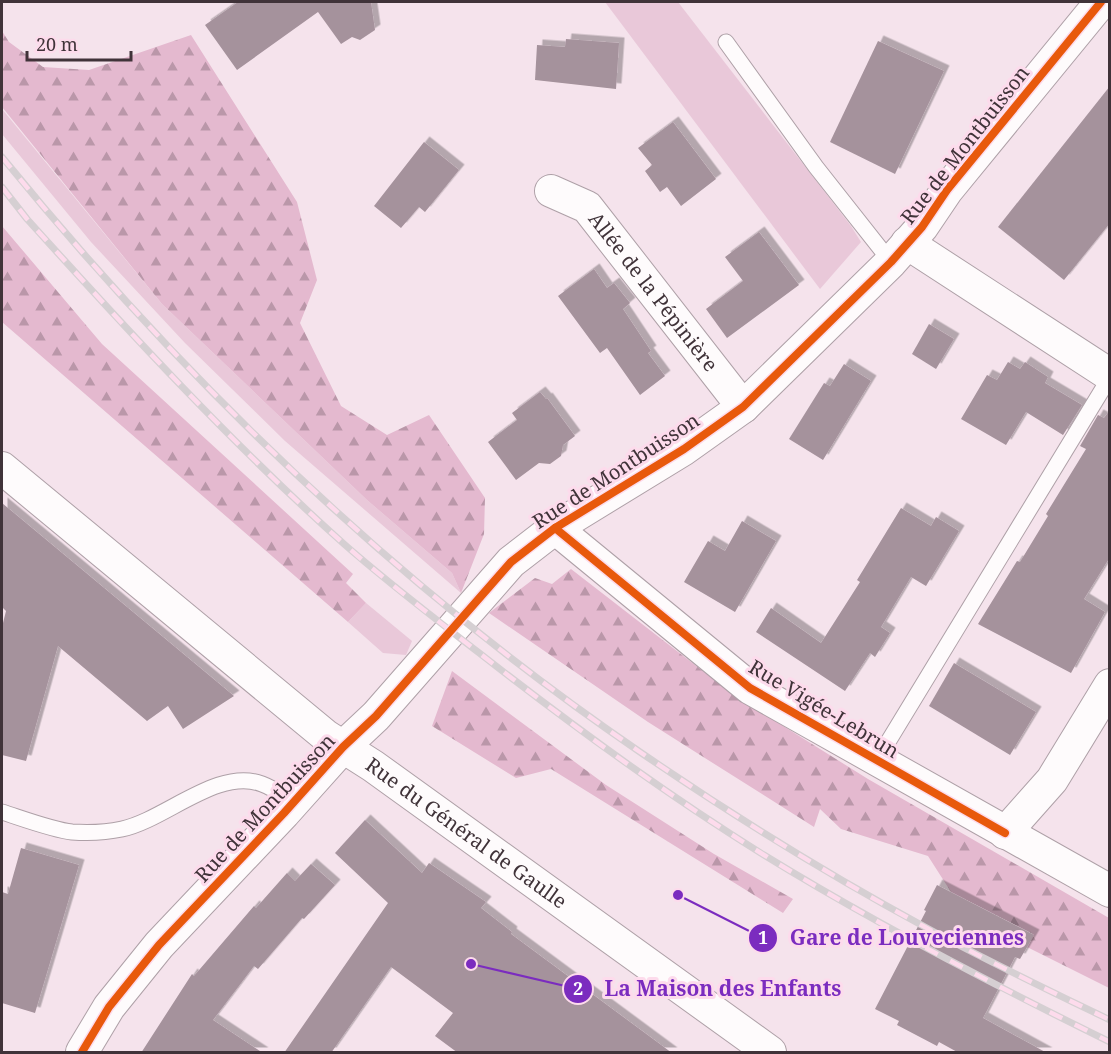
<svg xmlns="http://www.w3.org/2000/svg" width="1111" height="1054" font-family="'Noto Serif',serif">
<style>
.green{fill:#e9c8d9}
.forest{fill:url(#forest-firs)}
.building{fill:#a5929c;filter:url(#shadow)}
.lines{fill:none;stroke-linecap:round;stroke-linejoin:round}
.lane-casing{stroke:#aea0a7;stroke-width:17}
.street-casing{stroke:#aea0a7;stroke-width:34}
.lane{stroke:#fefbfc;stroke-width:15}
.street{stroke:#fefbfc;stroke-width:32}
.rail-casing{stroke:#d5cfd2;stroke-width:7}
.rail{stroke:#fddbec;stroke-width:4.5;stroke-dasharray:14;stroke-linecap:butt}
.cycleway-casing{stroke:#fddbec;stroke-width:11}
.cycleway{stroke:#e8590c;stroke-width:8}
.labels{text-anchor:middle;stroke-width:6;stroke-linejoin:round;paint-order:stroke}
.street-label{font-size:20px;fill:#403339;stroke:#fddbec}
.leader{fill:none;stroke:#7b2cbf;stroke-width:2}
.callout-dot{fill:#7b2cbf;stroke:#fddbec;stroke-width:2}
.mark-label{font-size:18px;text-anchor:middle;font-weight:bold;fill:#fff}
.callout-label{font-size:21px;text-anchor:middle;font-weight:bold;fill:#7b2cbf;stroke:#fddbec;stroke-width:6;stroke-linejoin:round;paint-order:stroke}
</style>
<defs>
<pattern id="forest-firs" width="22" height="20" patternUnits="userSpaceOnUse" patternTransform="scale(1.5)"><rect width="22" height="20" fill="#e4b9cf"/><path d="M5 1l3.5 6h-7zM16 11l3.5 6h-7z" fill="#ba97a9"/></pattern>
<filter id="shadow"><feDropShadow dx="5.5" dy="-5.5" stdDeviation="0" flood-color="#0004"/></filter>
</defs>
<rect width="100%" height="100%" fill="#f5e3ec"/>
<g class="green">
<path d="M605 2H678L851 226 861 242 820 289Z"/>
<path d="M2 109 162 304 367 500 452 573 461 593 285 441 185 343 91 242 2 134Z"/>
<path d="M366 603 412 641 406 655 383 653 348 622Z"/>
</g>
<g class="forest">
<path d="M2 31 9 42 43 67 89 70 191 35 297 202 317 280 300 323 341 406 387 435 429 415 485 498 484 534 461 593 452 573 367 500 162 304 2 107Z"/>
<path d="M2 226 102 344 353 574 346 583 366 603 348 622 2 322Z"/>
<path d="M571 569 735 696 868 779 1109 918V988L1027 947 1033 934 951 892 928 856 841 829 820 809 814 827 648 722 489 613 535 578 552 584Z"/>
<path d="M452 671 606 785 714 854 793 899 783 913 551 769 516 778 432 726Z"/>
</g>
<g class="building">
<path d="M238 2H371L375 30 360 40 352 37 341 44 318 12 237 70 205 25Z"/>
<path d="M566 39 619 43 616 89 535 80 537 45 565 47Z"/>
<path d="M878 41 944 71 895 174 830 142Z"/>
<path d="M1110 86V223L1064 280 998 227Z"/>
<path d="M673 122 716 179 681 206 667 187 660 192 645 171 652 165 638 148Z"/>
<path d="M424 142 459 170 425 212 419 207 401 228 374 206Z"/>
<path d="M759 232 799 285 727 338 706 309 743 281 725 257Z"/>
<path d="M594 269 607 288 614 283 630 303 623 309 651 351 648 353 665 376 640 395 607 348 600 353 558 296Z"/>
<path d="M929 324 954 339 936 369 912 354Z"/>
<path d="M1008 362 1020 369 1025 362 1048 377 1045 383 1082 405 1063 435 1026 412 1006 445 961 419 987 375 997 380Z"/>
<path d="M844 364 871 381 823 460 789 439 824 383 830 386Z"/>
<path d="M540 392 546 399 547 398 575 436 563 445 561 456 550 464 539 463 516 480 488 442 517 420 512 413Z"/>
<path d="M1110 410V557L1084 599 1105 612 1071 673 978 624 1017 561 1020 562 1048 516 1046 514 1086 449 1080 446 1098 415 1104 418Z"/>
<path d="M2 503 234 696 183 729 168 706 147 721 58 646 26 761 2 755V627L6 611 2 607Z"/>
<path d="M901 508 931 526 936 517 959 531 926 586 911 577 881 627 890 633 875 657 870 653 845 691 756 632 771 608 821 643 860 582 857 580Z"/>
<path d="M742 521 776 541 735 612 684 582 708 541 725 551Z"/>
<path d="M954 663 1036 712 1010 755 929 706Z"/>
<path d="M365 820 422 873 429 863 486 902 481 908 512 932 511 934 672 1053H458L435 1036 453 1013 391 967 331 1053H284L388 903 335 853Z"/>
<path d="M21 848 79 865 35 1013 2 1003V892L8 894Z"/>
<path d="M311 864 335 885 304 919 302 918 258 969 254 966 213 1020 263 1053H141L192 974 194 976 254 906 256 908 287 873 295 881Z"/>
<path d="M937 885 1034 935 1020 959 1015 957 983 1018 1047 1053H959L939 1042 937 1046 897 1025 899 1021 875 1009 926 911 924 910Z"/>
</g>
<g class="lines">
<g class="lane-casing">
<g id="lane">
<path d="M726 42 816 167 891 262"/>
<path d="M877 760 1110 377"/>
<path d="M2 812C21 818 53 830 72 832 87 833 108 832 122 829 165 820 218 767 262 784 273 788 284 796 294 802"/>
</g>
</g>
<g class="street-casing">
<g id="street">
<path id="s1" d="M551 191 587 207 743 407"/>
<path d="M907 243 1110 375"/>
<path id="s2" d="M2 468 326 736 373 766 770 1052"/>
<path d="M555 528 750 688 1110 891"/>
<path d="M1005 833 1052 780 1110 685"/>
<path d="M82 1052 109 1007 159 945 284 813 343 747 376 716 511 562 555 528 684 449 743 407 891 262 922 227 947 190 1101 2"/>
</g>
</g>
<use href="#lane" class="lane"/>
<use href="#street" class="street"/>
<g class="rail-casing">
<g id="rail">
<path d="M2 157C186 383 399 587 640 752 732 815 827 874 925 927 985 960 1048 990 1110 1020"/>
<path d="M2 187 27 219C128 331 231 443 344 544 387 582 433 617 478 652 570 724 664 793 764 855 876 924 992 984 1110 1042"/>
</g>
</g>
<use href="#rail" class="rail"/>
<g class="cycleway-casing">
<g id="cycleway">
<path d="M555 528 750 688 1005 833"/>
<path d="M82 1052 109 1007 159 945 284 813 343 747 376 716 511 562 555 528 684 449 743 407 891 262 922 227 947 190 1101 2"/>
</g>
</g>
<use href="#cycleway" class="cycleway"/>
</g>
<g class="labels">
<g class="street-label">
<text transform="translate(965 145) rotate(-52)" y="7">Rue de Montbuisson</text>
<text dy="7" stroke="none"><textPath href="#s1" startOffset="147">Allée de la Pépinière</textPath></text>
<text transform="translate(616 471) rotate(-33)" y="7">Rue de Montbuisson</text>
<text transform="translate(824 709) rotate(31)" y="7">Rue Vigée-Lebrun</text>
<text transform="translate(265 808) rotate(-47)" y="7">Rue de Montbuisson</text>
<text dy="7" stroke="none"><textPath href="#s2" startOffset="591">Rue du Général de Gaulle</textPath></text>
</g>
</g>
<path class="leader" d="M678 895L763 938M471 964L578 989"/>
<g class="callout-dot">
<circle cx="678" cy="895" r="6"/>
<circle cx="471" cy="964" r="6"/>
<circle cx="763" cy="938" r="15"/>
<circle cx="578" cy="989" r="15"/>
</g>
<g class="mark-label">
<text x="763" y="944">1</text>
<text x="578" y="995">2</text>
</g>
<g class="callout-label">
<text x="907" y="945">Gare de Louveciennes</text>
<text x="723" y="996">La Maison des Enfants</text>
</g>
<rect width="1111" height="1054" fill="none" stroke="#403339" stroke-width="6"/>
<path d="M27 51v9h104v-9" fill="none" stroke="#403339" stroke-width="3"/>
<text x="36" y="51" font-size="18" fill="#403339" stroke="#fddbec" stroke-width="4.5" paint-order="stroke">20 m</text>
</svg>
